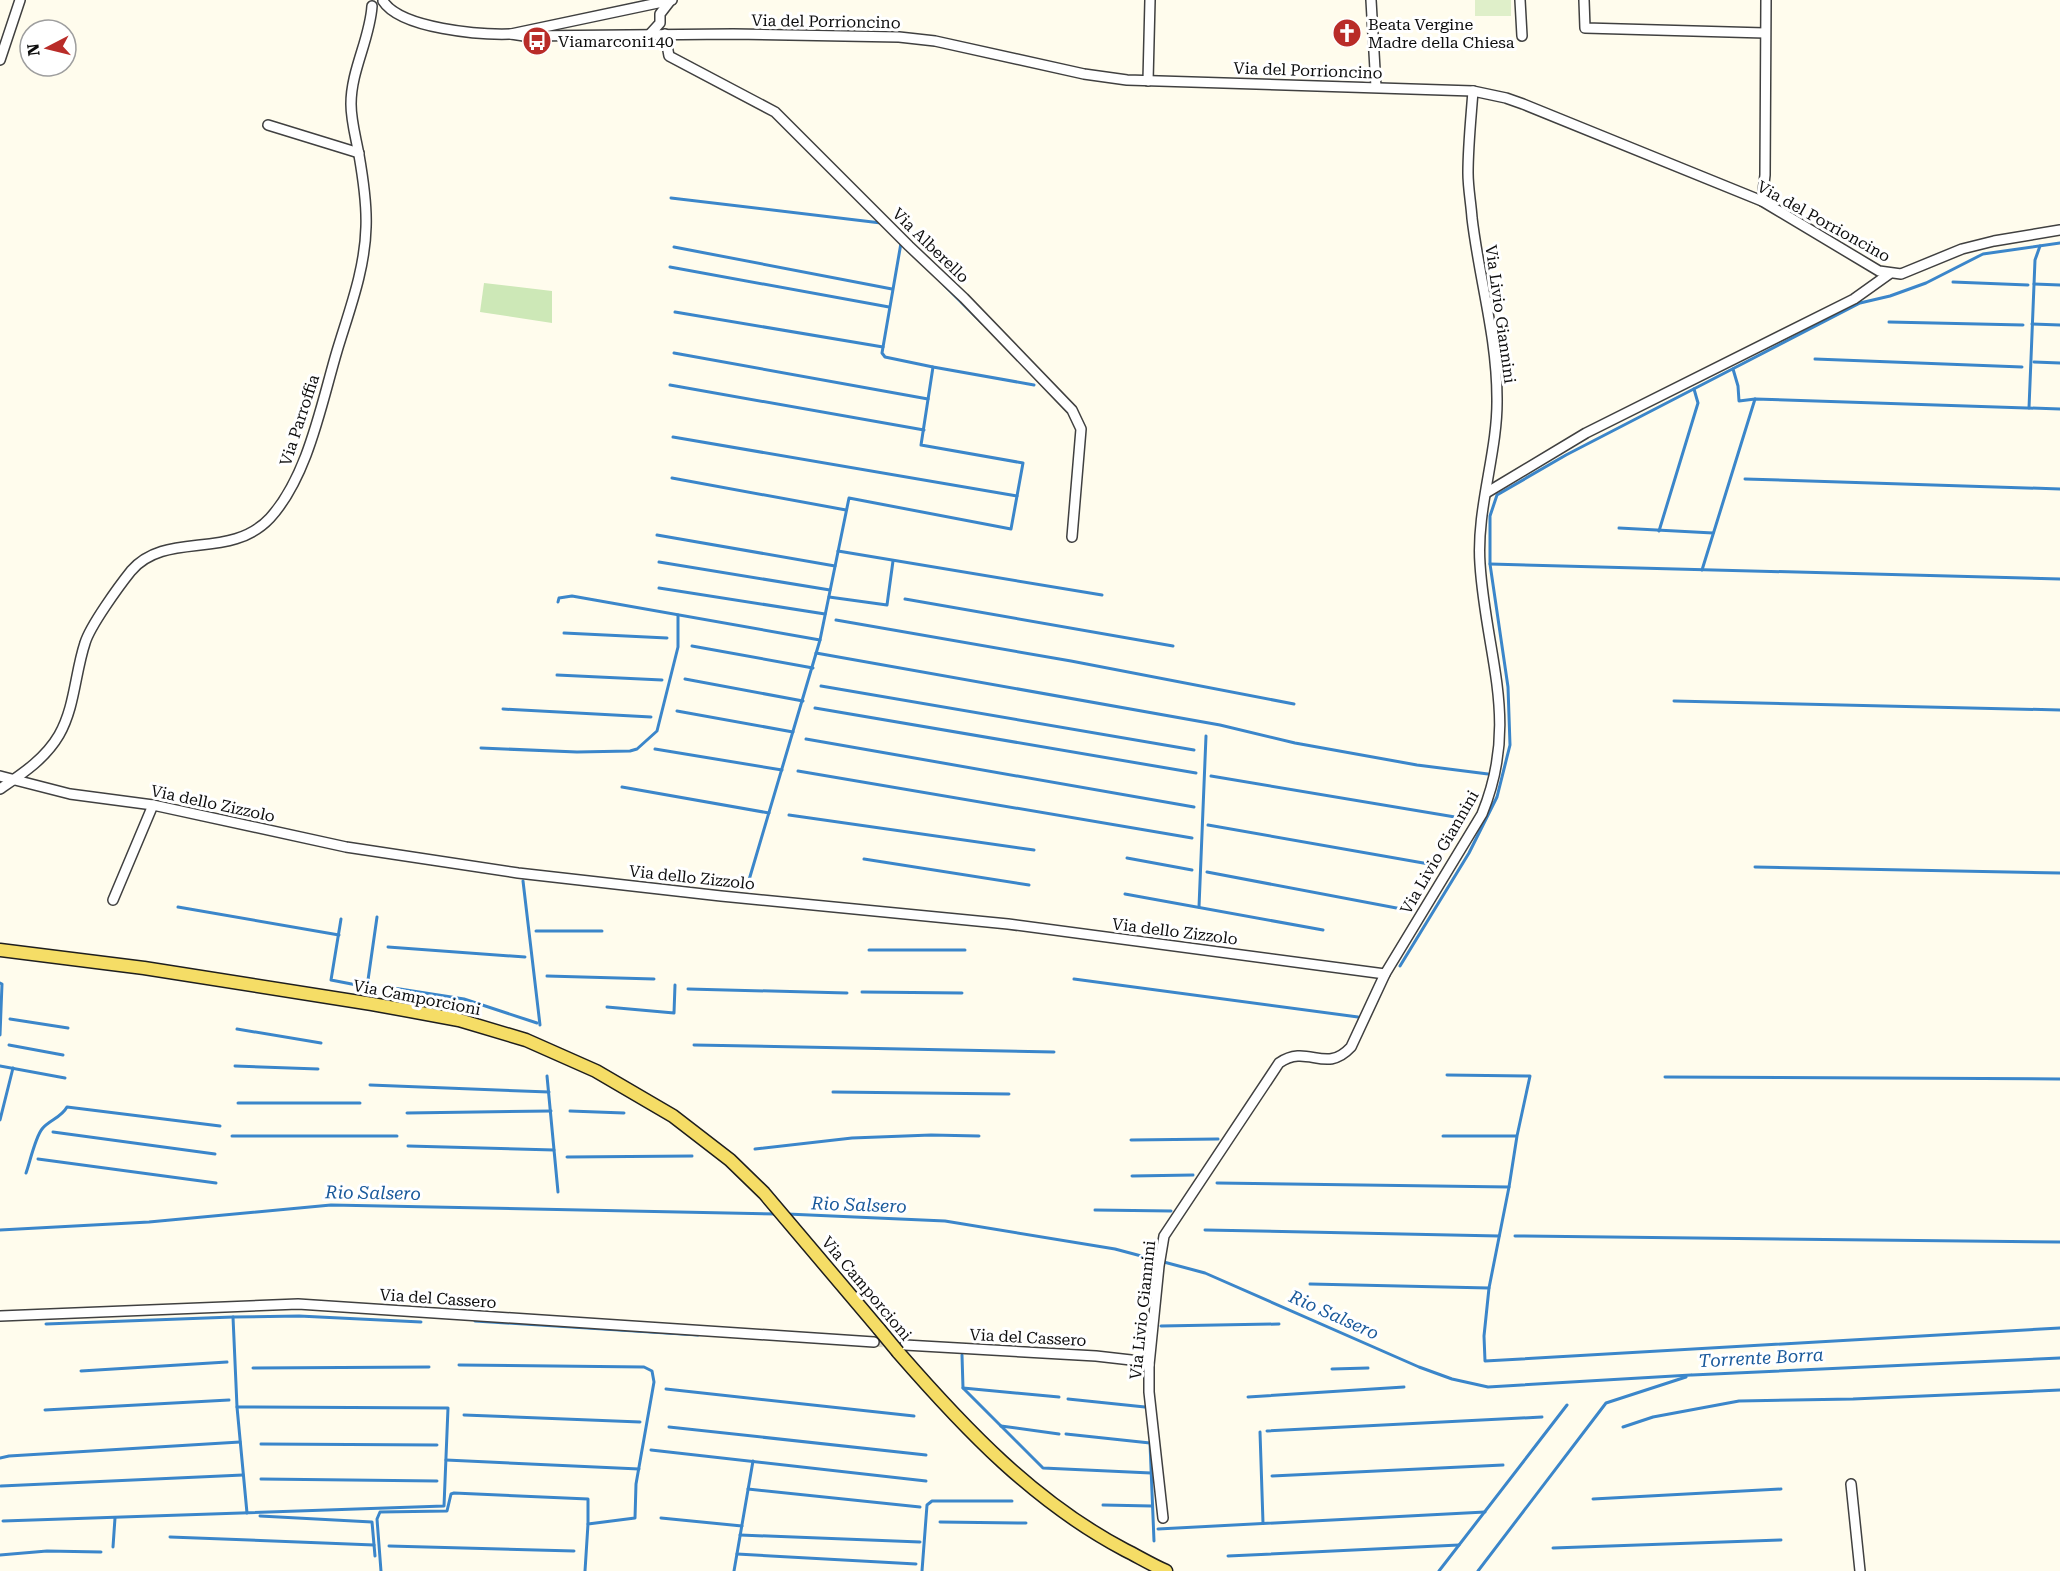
<svg xmlns="http://www.w3.org/2000/svg" width="2060" height="1571" font-family="'Roboto Serif',serif">
<style>
.green{fill:#cde8b7}
.pitch{fill:#dfefc9}
.lines{fill:none;stroke-linecap:round;stroke-linejoin:round}
.stream{stroke:#3b86ca;stroke-width:3}
.minor-tunnel{stroke:#dbd8cb;stroke-width:9;stroke-dasharray:9 4.5;stroke-linecap:butt}
.minor-casing{stroke:#404040;stroke-width:12}
.major-casing{stroke:#1e1e1e;stroke-width:15}
.minor{stroke:#fff;stroke-width:9}
.major{stroke:#f5dd66;stroke-width:12}
.major-bridge-casing{stroke:#1e1e1e;stroke-width:15;stroke-linecap:butt}
.major-bridge{stroke:#f5dd66;stroke-width:12}
.labels{text-anchor:middle;stroke-width:6;stroke-linejoin:round;paint-order:stroke}
.street-label{font-size:16px;fill:#0d0d0d;stroke:#fff}
.poi-label{font-size:16px;fill:#0d0d0d;stroke:#fff;text-anchor:start}
.water-label{font-size:18px;font-style:italic;fill:#19599b;stroke:#fff}
</style>
<rect width="100%" height="100%" fill="#fffced"/>
<path class="green" d="M484 283 552 291V323L480 312Z"/>
<rect class="pitch" x="1475" y="0" width="36" height="16"/>
<g class="lines">
<g class="stream">
<path d="M671 198 881 223"/>
<path d="M901 243 882 353 885 357 933 367 1034 385"/>
<path d="M674 247 892 289"/>
<path d="M670 267 889 307"/>
<path d="M1953 282 2028 285"/>
<path d="M2034 284 2060 285"/>
<path d="M944 285 982 323"/>
<path d="M675 312 883 347"/>
<path d="M1889 322 2023 325"/>
<path d="M2032 324 2060 325"/>
<path d="M674 353 928 399"/>
<path d="M1815 359 2022 367"/>
<path d="M2034 362 2060 363"/>
<path d="M1733 369 1738 386 1739 401 1755 399 2060 409"/>
<path d="M670 385 924 430"/>
<path d="M2029 408 2035 260 2040 246"/>
<path d="M673 437 1017 496"/>
<path d="M672 478 846 510"/>
<path d="M1745 479 2060 489"/>
<path d="M1619 528 1713 533"/>
<path d="M1659 531 1698 403 1694 389"/>
<path d="M657 535 835 566"/>
<path d="M838 551 1102 595"/>
<path d="M659 562 830 590"/>
<path d="M1490 564 2060 579"/>
<path d="M1702 570 1755 399"/>
<path d="M659 588 825 614"/>
<path d="M829 597 887 605 893 561"/>
<path d="M905 599 1173 646"/>
<path d="M558 602 559 598 572 596 820 640"/>
<path d="M836 620 1071 661 1294 704"/>
<path d="M564 633 667 638"/>
<path d="M692 646 813 668"/>
<path d="M816 653 1220 725 1295 743 1417 765 1488 774"/>
<path d="M557 675 662 680"/>
<path d="M685 679 803 701"/>
<path d="M821 686 1194 750"/>
<path d="M1674 701 2060 710"/>
<path d="M815 708 1196 773"/>
<path d="M503 709 651 717"/>
<path d="M677 711 793 732"/>
<path d="M806 739 1194 807"/>
<path d="M481 748 577 752 630 751 637 749 657 731 678 647V615"/>
<path d="M655 749 782 770"/>
<path d="M798 771 1192 838"/>
<path d="M1211 776 1461 818"/>
<path d="M622 787 769 813"/>
<path d="M789 815 1034 850"/>
<path d="M1208 825 1429 864"/>
<path d="M1127 858 1192 870"/>
<path d="M864 859 1029 885"/>
<path d="M1755 867 2060 873"/>
<path d="M1207 872 1407 910"/>
<path d="M749 880 820 640 849 498 1011 529 1023 463 921 445 933 367"/>
<path d="M523 881 540 1025"/>
<path d="M1125 894 1323 930"/>
<path d="M178 907 339 935"/>
<path d="M1199 907 1206 736"/>
<path d="M341 919 331 980 367 987 377 917"/>
<path d="M536 931H602"/>
<path d="M388 947 525 957"/>
<path d="M869 950H965"/>
<path d="M1400 966 1469 853 1497 797 1510 745 1508 687 1490 564V516L1497 495 1566 455 1860 303 1890 296 1926 283 1983 254 2060 243"/>
<path d="M547 976 654 979"/>
<path d="M1074 979 1358 1017"/>
<path d="M0 983 2 984 0 1035"/>
<path d="M387 987 464 999 537 1023"/>
<path d="M688 989 847 993"/>
<path d="M862 992 962 993"/>
<path d="M607 1007 674 1013 675 985"/>
<path d="M10 1019 68 1028"/>
<path d="M237 1029 321 1043"/>
<path d="M9 1045 63 1055"/>
<path d="M694 1045 1054 1052"/>
<path d="M0 1066 65 1078"/>
<path d="M235 1066 318 1069"/>
<path d="M1447 1075 1530 1076 1517 1136 1509 1187 1489 1288 1484 1336 1485 1361 2060 1328"/>
<path d="M547 1076 558 1192"/>
<path d="M1665 1077 2060 1079"/>
<path d="M370 1085 549 1092"/>
<path d="M833 1092 1009 1094"/>
<path d="M238 1103H360"/>
<path d="M570 1111 624 1113"/>
<path d="M407 1113 551 1111"/>
<path d="M0 1120 13 1068"/>
<path d="M53 1132 215 1154"/>
<path d="M232 1136H397"/>
<path d="M1443 1136H1516"/>
<path d="M1131 1140 1218 1139"/>
<path d="M408 1146 554 1150"/>
<path d="M755 1149 852 1138 931 1135 979 1136"/>
<path d="M567 1157 692 1156"/>
<path d="M38 1159 216 1183"/>
<path d="M26 1173C30 1162 35 1138 42 1129 49 1120 61 1118 67 1107L220 1126"/>
<path d="M1132 1176 1193 1175"/>
<path d="M1217 1183 1509 1187"/>
<path d="M1095 1210 1171 1211"/>
<path d="M787 1214 945 1221 1115 1249 1205 1273 1419 1367 1452 1379 1488 1387 1691 1375"/>
<path d="M0 1230 149 1222 331 1205 777 1214"/>
<path d="M1205 1230 1499 1236"/>
<path d="M1515 1236 2060 1242"/>
<path d="M1310 1284 1489 1288"/>
<path d="M233 1317 237 1407 247 1513"/>
<path d="M475 1321 698 1335"/>
<path d="M46 1324 233 1317 299 1316 421 1322"/>
<path d="M1161 1326 1279 1324"/>
<path d="M962 1355 963 1388 1043 1468 1151 1473"/>
<path d="M459 1365 644 1367 652 1371 654 1382 636 1484 635 1518 588 1524 585 1571"/>
<path d="M253 1368 429 1367"/>
<path d="M1332 1369 1368 1368"/>
<path d="M81 1371 227 1362"/>
<path d="M1692 1375 2060 1358"/>
<path d="M963 1388 1059 1397"/>
<path d="M666 1389 914 1416"/>
<path d="M1248 1397 1404 1387"/>
<path d="M1068 1399 1145 1407"/>
<path d="M45 1410 229 1400"/>
<path d="M464 1415 640 1422"/>
<path d="M1001 1426 1059 1434"/>
<path d="M669 1427 926 1455"/>
<path d="M1623 1427 1653 1417 1739 1401 1853 1399 2060 1390"/>
<path d="M1267 1431 1542 1417"/>
<path d="M1260 1432 1263 1523"/>
<path d="M1066 1434 1150 1443 1154 1541"/>
<path d="M261 1444 437 1445"/>
<path d="M651 1450 926 1481"/>
<path d="M0 1458 9 1456 240 1442"/>
<path d="M446 1460 639 1469"/>
<path d="M1272 1476 1503 1465"/>
<path d="M261 1479 437 1481"/>
<path d="M1 1486 243 1475"/>
<path d="M748 1489 920 1507"/>
<path d="M1593 1499 1781 1489"/>
<path d="M1103 1505 1152 1506"/>
<path d="M260 1516 372 1522 375 1556"/>
<path d="M661 1518 742 1526"/>
<path d="M3 1521 444 1506 448 1408 237 1407"/>
<path d="M940 1522 1026 1523"/>
<path d="M1158 1529 1485 1512"/>
<path d="M740 1535 920 1542"/>
<path d="M170 1537 374 1545"/>
<path d="M389 1546 574 1551"/>
<path d="M113 1547 115 1518"/>
<path d="M1553 1548 1781 1540"/>
<path d="M737 1554 916 1564"/>
<path d="M0 1555 47 1551 101 1552"/>
<path d="M1228 1556 1459 1545"/>
<path d="M381 1571 377 1519 380 1512 447 1511 451 1494 454 1493 588 1499V1524"/>
<path d="M734 1571 753 1461"/>
<path d="M922 1571 927 1505 932 1501H1012"/>
<path d="M1439 1571 1567 1405"/>
<path d="M1478 1571 1606 1403 1686 1377"/>
</g>
<path class="minor-tunnel" d="M874 1342 905 1345"/>
<g class="minor-casing">
<g id="minor">
<path d="M1371 0 1376 87"/>
<path d="M1520 0 1522 36"/>
<path d="M1584 0 1585 28 1765 33"/>
<path d="M383 1C401 29 481 35 511 34L672 0"/>
<path d="M511 34 524 36 733 34 899 37 935 41 1084 74 1127 80 1473 91 1506 98 1523 104 1762 201 1879 271 1901 274 1962 249 1994 241 2060 230"/>
<path d="M650 34 660 23V14L670 1"/>
<path d="M665 34 669 56 775 112 909 246 964 298 1072 410 1081 429 1072 537"/>
<path d="M0 60 20 0"/>
<path d="M1148 81 1150 0"/>
<path d="M268 125 359 153"/>
<path d="M1762 201 1765 175 1766 0"/>
<path d="M1486 493 1586 433 1854 299 1889 274"/>
<path d="M0 776 70 794 153 805 346 847 518 873 721 896 1008 924 1385 974"/>
<path d="M0 789C22 774 45 759 59 735 75 707 75 673 85 643 90 626 119 586 131 571 166 530 230 561 270 518 308 476 321 405 337 351 349 311 365 270 366 227 367 203 363 178 359 155 356 138 351 121 351 104 351 70 370 39 372 6"/>
<path d="M113 900 153 805"/>
<path d="M0 1316 298 1304 874 1342"/>
<path d="M905 1345 1096 1356 1131 1360 1149 1365"/>
<path d="M1851 1484 1860 1571"/>
<path d="M1163 1518 1149 1392V1365L1159 1266 1164 1236 1279 1063C1308 1043 1325 1075 1351 1047L1385 974 1482 814C1520 721 1486 657 1480 564 1476 509 1498 452 1497 398 1497 337 1479 278 1472 218 1471 203 1468 188 1468 173 1468 146 1471 118 1473 91"/>
</g>
</g>
<g class="major-casing">
<g id="major">
<path d="M0 950 144 968 372 1004 459 1020 526 1040 596 1071 673 1116 730 1160 764 1193 879 1329"/>
<path d="M898 1352C965 1429 1034 1502 1125 1550 1139 1557 1152 1565 1166 1571"/>
</g>
</g>
<use href="#minor" class="minor"/>
<use href="#major" class="major"/>
<g class="major-bridge-casing">
<path id="major-bridge" d="M879 1329 898 1352"/>
</g>
<use href="#major-bridge" class="major-bridge"/>
</g>
<defs>
<g id="church-disc" transform="scale(1.5)"><circle r="9.5" fill="#b92c28" stroke="#fff"/><path d="M-1.2-6h2.4v3.5h3.3v2.4h-3.3V6h-2.4V-.1h-3.3v-2.4h3.3Z" fill="#fff"/></g>
<g id="bus-disc" transform="scale(1.5)"><circle r="9.5" fill="#b92c28" stroke="#fff"/><path d="M-5-6H5V4H4V6H2V4H-2V6H-4V4H-5ZM-3.5-4V0h7V-4ZM-3.5 1.2v1.5H-2V1.2ZM2 1.2v1.5H3.5V1.2Z" fill="#fff"/></g>
</defs>
<g fill-rule="evenodd">
<use href="#church-disc" x="1347" y="33"/>
<use href="#bus-disc" x="537" y="41"/>
</g>
<g class="labels">
<g class="street-label">
<text transform="translate(826 21) rotate(1)" y="6">Via del Porrioncino</text>
<text transform="translate(1308 70) rotate(2)" y="6">Via del Porrioncino</text>
<text transform="translate(1824 221) rotate(29)" y="6">Via del Porrioncino</text>
<text transform="translate(931 245) rotate(44)" y="6">Via Alberello</text>
<text transform="translate(1501 314) rotate(82)" y="6">Via Livio Giannini</text>
<text transform="translate(299 420) rotate(-72)" y="6">Via Parroffia</text>
<text transform="translate(213 803) rotate(12)" y="6">Via dello Zizzolo</text>
<text transform="translate(1439 852) rotate(-60)" y="6">Via Livio Giannini</text>
<text transform="translate(692 877) rotate(6)" y="6">Via dello Zizzolo</text>
<text transform="translate(1175 931) rotate(7)" y="6">Via dello Zizzolo</text>
<text transform="translate(417 997) rotate(11)" y="6">Via Camporcioni</text>
<text transform="translate(867 1288) rotate(50)" y="6">Via Camporcioni</text>
<text transform="translate(438 1298) rotate(4)" y="6">Via del Cassero</text>
<text transform="translate(1142 1310) rotate(-84)" y="6">Via Livio Giannini</text>
<text transform="translate(1028 1337) rotate(3)" y="6">Via del Cassero</text>
</g>
<g class="poi-label">
<text x="1368" y="30">Beata Vergine<tspan x="1368" dy="18">Madre della Chiesa</tspan></text>
<text x="558" y="47">Viamarconi140</text>
</g>
<g class="water-label">
<text transform="translate(373 1193) rotate(1)" y="6">Rio Salsero</text>
<text transform="translate(859 1205) rotate(2)" y="6">Rio Salsero</text>
<text transform="translate(1334 1315) rotate(24)" y="6">Rio Salsero</text>
<text transform="translate(1761 1358) rotate(-3)" y="6">Torrente Borra</text>
</g>
</g>
<g transform="translate(48 48) rotate(263)"><circle r="28" fill="#ffffff" stroke="#9e9e9e" stroke-width="1.5"/>
<path d="M0-4.5L10 22L0 15L-10 22Z" fill="#b92c28"/>
<text y="-9" font-size="16" font-weight="bold" text-anchor="middle" fill="#0d0d0d">N</text>
</g>
</svg>
